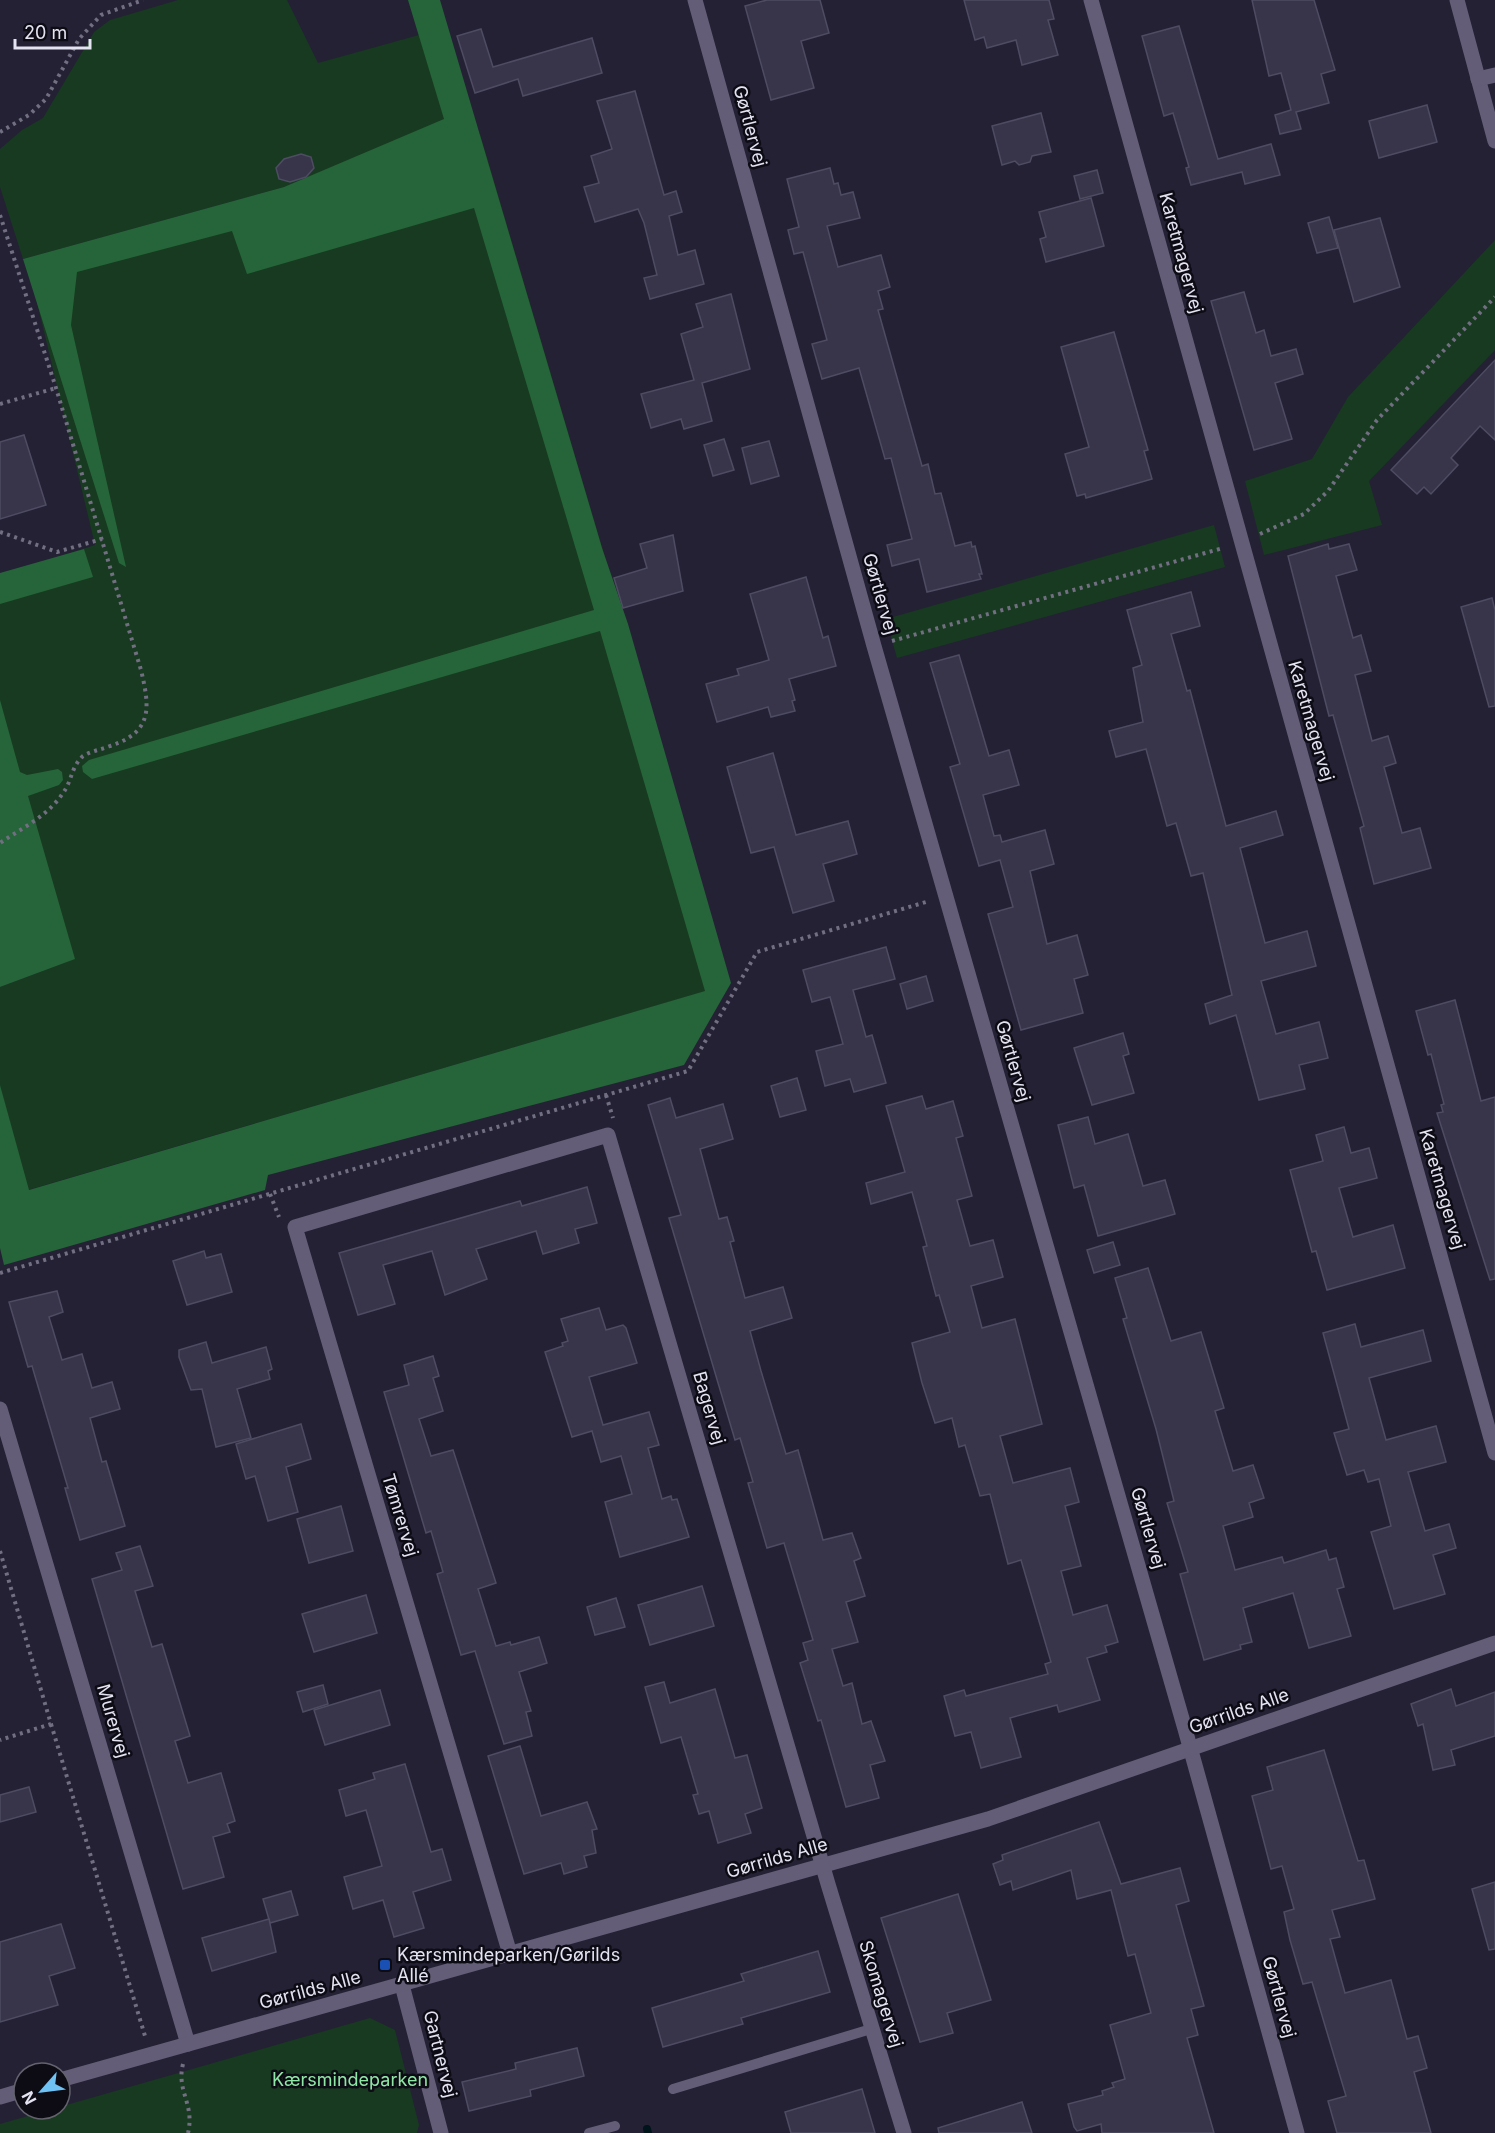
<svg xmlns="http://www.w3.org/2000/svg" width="1495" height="2133" font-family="Inter,sans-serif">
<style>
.green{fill:#183a21}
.forest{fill:#256539}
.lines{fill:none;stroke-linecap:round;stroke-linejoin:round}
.stream{stroke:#00141c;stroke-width:8}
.building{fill:#38354a;stroke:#4e4c62;stroke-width:1.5}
.path{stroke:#716f81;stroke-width:4;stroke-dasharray:3 4.5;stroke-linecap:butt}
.lane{stroke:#645d77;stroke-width:10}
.street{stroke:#645d77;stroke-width:15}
.transit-dot{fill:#1a4fb4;stroke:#0d0c15;stroke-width:2}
.labels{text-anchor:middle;stroke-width:5;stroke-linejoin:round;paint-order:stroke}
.street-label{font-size:18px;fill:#e4e3f1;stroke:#0d0c15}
.poi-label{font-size:18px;fill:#e4e3f1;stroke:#0d0c15;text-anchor:start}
.park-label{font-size:18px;fill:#8ee7a4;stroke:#0d0c15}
</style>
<rect width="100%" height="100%" fill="#242135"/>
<g class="green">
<path d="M178 0H287L318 63 419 35 446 122 284 187 23 259 0 187V149L22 130 43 118 94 32 110 20Z"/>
<path d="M480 134 719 943 706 991 28 1190 0 1086V987L69 961 0 723V576L95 545 30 273Z"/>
<path d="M1495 240V350L1369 481 1382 525 1264 555 1245 481 1312 459 1348 397Z"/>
<path d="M1214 525 1225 567 897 658 886 619Z"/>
<path d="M370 2018 395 2030 419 2125 417 2133H0V2124Z"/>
</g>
<g class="forest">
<path d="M408 0H440L602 548 628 624 731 983 684 1065 268 1175 265 1190 4 1265 0 1248V1085L29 1190 705 991 600 631 92 779 83 772 82 766 89 760 594 610 474 208 247 274 232 231 77 272 71 325 126 567 119 563 23 259 284 187 444 119Z"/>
<path d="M84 549 93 577 0 604V573Z"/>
<path d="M0 700 20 772 27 775 58 769 62 772 63 780 59 785 28 796 75 959 0 987Z"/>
</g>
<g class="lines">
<path class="stream" d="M647 2129 648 2133"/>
</g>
<g class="building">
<path d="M767 0H820L829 33 801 41 814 88 771 100 745 6Z"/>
<path d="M964 0H1049L1054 19 1048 20 1058 55 1022 65 1016 40 987 48 984 37 975 40Z"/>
<path d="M1252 0H1314L1335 70 1321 74 1329 103 1296 112 1301 129 1280 134 1275 115 1291 110 1281 73 1269 76Z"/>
<path d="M1179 26 1218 159 1271 144 1280 175 1245 184 1242 172 1191 185 1186 168 1189 167 1173 113 1164 116 1142 36Z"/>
<path d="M481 29 493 67 592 38 602 73 523 96 518 79 475 93 457 36Z"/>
<path d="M635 91 664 195 676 191 682 212 669 216 678 255 695 250 704 284 650 299 644 278 657 275 644 223 638 209 595 222 584 187 599 183 591 156 612 149 597 101Z"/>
<path d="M1427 105 1437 142 1379 158 1369 121Z"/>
<path d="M1041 113 1051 152 1032 156 1030 162 1019 165 1015 161 1002 165 992 126Z"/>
<path d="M301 154 311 157 314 168 306 177 290 182 279 179 276 168 284 159Z"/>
<path d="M830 168 834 184 838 183 841 195 853 192 860 218 827 226 838 267 881 255 890 287 878 291 883 309 878 310 922 466 928 464 935 494 941 493 955 546 971 542 972 547 975 546 982 574H979L981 579 927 592 919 559 892 566 887 545 912 539 891 458 885 459 859 368 822 379 812 344 827 340 803 252 794 254 788 230 799 227 787 179Z"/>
<path d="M1097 170 1103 193 1080 199 1074 176Z"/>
<path d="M1091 198 1104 246 1046 262 1040 239 1046 237 1039 212Z"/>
<path d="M1329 217 1338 248 1317 253 1308 223Z"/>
<path d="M1380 218 1400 287 1354 302 1334 230Z"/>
<path d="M1244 292 1256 333 1264 330 1271 356 1296 349 1303 374 1275 383 1292 439 1254 450 1211 301Z"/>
<path d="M731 294 750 369 702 383 712 421 684 429 681 419 651 428 641 394 694 380 681 334 703 327 696 304Z"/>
<path d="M1114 332 1148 450 1144 451 1152 479 1086 498 1085 494 1077 496 1065 454 1089 447 1061 347Z"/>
<path d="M1495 360V440L1480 426 1451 458 1458 465 1431 494 1424 487 1417 494 1391 470Z"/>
<path d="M24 435 46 505 0 519V442Z"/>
<path d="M724 439 734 470 713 476 704 445Z"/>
<path d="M769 441 779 476 751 484 742 448Z"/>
<path d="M673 535 683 591 623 608 614 578 647 568 640 544Z"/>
<path d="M1328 544 1329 549 1349 544 1357 570 1336 576 1353 638 1361 635 1371 671 1355 675 1372 741 1388 736 1396 763 1384 767 1402 833 1420 828 1431 868 1374 884 1360 828 1364 826 1333 715 1329 716 1288 556Z"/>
<path d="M806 577 823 638 828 636 836 666 789 679 795 700 792 701 795 711 771 717 768 707 717 722 706 684 739 675 737 669 769 660 750 594Z"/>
<path d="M1191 592 1200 626 1171 634 1187 691 1190 690 1226 826 1276 811 1283 835 1240 848 1265 943 1307 931 1316 966 1261 981 1276 1034 1319 1022 1328 1058 1299 1065 1305 1089 1259 1100 1236 1015 1210 1024 1205 1004 1232 995 1203 873 1191 876 1176 823 1167 826 1146 749 1116 757 1109 731 1143 722 1133 668 1142 665 1127 610Z"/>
<path d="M1492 598 1495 610V706L1489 707 1461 607Z"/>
<path d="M959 655 989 756 1009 750 1019 785 983 795 994 836 1000 835 1002 842 1045 830 1054 864 1030 871 1047 944 1077 935 1088 975 1074 979 1083 1013 1021 1030 988 914 1013 907 1000 860 979 866 950 767 960 764 930 663Z"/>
<path d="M773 753 796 835 848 821 857 854 823 864 834 901 793 913 774 847 751 853 727 767Z"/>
<path d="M886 947 895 979 853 990 866 1037 872 1035 886 1083 854 1092 850 1079 825 1086 816 1051 843 1044 830 997 812 1002 803 970Z"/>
<path d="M926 976 933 1001 907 1009 900 984Z"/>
<path d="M1455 1000 1481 1101 1495 1097V1279L1490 1280 1437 1113 1443 1112 1441 1105 1444 1104 1431 1054 1428 1055 1416 1011Z"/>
<path d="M1123 1033 1129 1054 1123 1056 1134 1093 1092 1105 1074 1048Z"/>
<path d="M797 1078 806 1110 780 1117 771 1086Z"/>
<path d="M922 1096 926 1109 953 1101 963 1136 956 1138 972 1196 957 1200 970 1246 993 1240 1003 1277 971 1286 982 1328 1015 1319 1042 1424 1000 1436 1013 1483 1070 1468 1079 1502 1065 1506 1081 1566 1061 1571 1073 1615 1107 1605 1118 1642 1105 1646 1107 1652 1087 1658 1100 1700 1059 1712 1057 1705 1010 1718 1021 1757 981 1768 971 1732 955 1736 944 1696 964 1690 966 1696 1048 1674 1045 1664 1051 1662 1021 1560 1008 1564 990 1494 980 1496 965 1445 959 1447 952 1418 935 1423 922 1383 912 1343 950 1332 939 1295 936 1296 923 1247 927 1246 912 1192 871 1204 866 1183 905 1172 886 1106Z"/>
<path d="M670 1098 676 1118 723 1104 733 1139 700 1149 719 1219 727 1217 734 1241 730 1242 745 1298 783 1287 792 1318 750 1331 761 1371 786 1454 798 1450 823 1540 852 1533 861 1558 854 1561 865 1596 846 1602 858 1642 832 1649 843 1686 852 1683 862 1724 871 1721 885 1761 870 1765 879 1798 846 1807 821 1720 818 1721 800 1663 808 1660 803 1643 813 1640 784 1543 767 1548 748 1483 753 1482 740 1438 735 1440 669 1218 681 1215 648 1105Z"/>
<path d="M1088 1117 1095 1144 1128 1134 1143 1186 1165 1180 1175 1214 1098 1236 1084 1185 1074 1188 1058 1125Z"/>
<path d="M1344 1127 1351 1153 1369 1148 1377 1178 1339 1188 1353 1237 1393 1225 1405 1268 1327 1290 1316 1251 1312 1252 1290 1170 1323 1161 1316 1135Z"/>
<path d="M587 1187 597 1223 575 1229 579 1243 543 1254 536 1231 476 1249 487 1279 445 1295 432 1251 383 1265 395 1304 358 1315 339 1253 520 1201 522 1206Z"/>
<path d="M1113 1242 1120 1265 1094 1273 1087 1250Z"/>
<path d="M204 1251 206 1258 221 1254 232 1292 187 1305 173 1261Z"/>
<path d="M1148 1268 1171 1341 1201 1332 1224 1408 1215 1411 1233 1471 1253 1465 1264 1498 1249 1503 1253 1517 1223 1526 1235 1570 1282 1557 1284 1563 1326 1550 1329 1560 1336 1558 1344 1587 1337 1589 1351 1636 1309 1648 1293 1593 1243 1608 1252 1642 1240 1645 1241 1649 1204 1660 1180 1574 1188 1572 1167 1503 1174 1501 1156 1429 1123 1319 1127 1318 1115 1278Z"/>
<path d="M57 1291 63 1312 49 1317 62 1360 82 1354 92 1388 112 1382 120 1409 90 1418 102 1462 106 1461 125 1526 80 1540 65 1488H68L32 1366 28 1367 9 1302Z"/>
<path d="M599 1308 606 1330 623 1325 626 1328 637 1363 589 1377 603 1425 649 1412 659 1445 648 1448 662 1499 671 1496 672 1500 677 1499 689 1537 620 1557 605 1502 632 1494 621 1456 601 1462 592 1431 572 1437 545 1352 563 1346 562 1343 568 1341 561 1319Z"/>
<path d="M1355 1324 1361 1347 1423 1330 1431 1361 1369 1378 1386 1440 1436 1426 1446 1462 1408 1472 1425 1531 1449 1524 1456 1548 1433 1555 1445 1594 1394 1609 1371 1532 1391 1526 1379 1479 1368 1482 1364 1470 1347 1475 1334 1433 1349 1429 1323 1333Z"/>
<path d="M206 1342 212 1363 266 1347 272 1369 268 1371 270 1379 237 1389 251 1438 216 1447 202 1389 191 1390 179 1357V1350Z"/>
<path d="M433 1356 439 1376 433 1378 443 1411 419 1419 431 1456 453 1450 496 1583 478 1589 496 1646 510 1642 511 1645 539 1637 547 1663 519 1672 531 1711 526 1712 532 1736 504 1744 475 1651 461 1655 437 1574 443 1572 431 1531 426 1533 384 1392 409 1385 404 1365Z"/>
<path d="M301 1424 311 1459 286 1467 298 1512 268 1521 255 1476 246 1479 236 1444Z"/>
<path d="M341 1506 353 1551 309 1563 297 1519Z"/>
<path d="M140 1546 153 1586 135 1591 152 1647 162 1644 190 1736 175 1741 188 1783 221 1773 235 1821 227 1824 230 1832 213 1837 224 1877 183 1889 92 1579 122 1570 116 1553Z"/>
<path d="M702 1586 714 1626 650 1645 638 1605Z"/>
<path d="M366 1595 377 1633 314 1652 302 1614Z"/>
<path d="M616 1598 625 1627 595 1635 587 1607Z"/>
<path d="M664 1682 670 1703 715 1689 735 1758 747 1755 762 1808 745 1814 751 1833 718 1843 709 1811 699 1814 693 1795 698 1794 681 1737 661 1743 645 1687Z"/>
<path d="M323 1685 328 1704 303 1712 297 1692Z"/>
<path d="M1451 1689 1456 1706 1495 1692V1736L1451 1750 1455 1765 1433 1770 1423 1724 1418 1726 1411 1704Z"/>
<path d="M380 1690 390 1725 325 1745 314 1710Z"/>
<path d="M520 1746 541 1816 587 1802 597 1829 592 1830 596 1853 584 1856 587 1867 564 1874 561 1863 524 1874 488 1756Z"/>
<path d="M1324 1750 1358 1861 1364 1860 1375 1899 1332 1910 1340 1937 1330 1939 1345 1993 1391 1980 1407 2039 1418 2036 1427 2068 1414 2072 1431 2133H1337L1328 2101 1346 2096 1312 1982 1303 1984 1290 1940 1284 1912 1294 1909 1282 1866 1271 1869 1252 1796 1273 1790 1267 1767Z"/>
<path d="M405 1764 431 1852 442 1849 451 1880 413 1892 424 1928 394 1937 383 1900 353 1909 344 1877 382 1866 366 1810 346 1816 339 1790 375 1779 373 1773Z"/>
<path d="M29 1787 36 1812 0 1822V1795Z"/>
<path d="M1099 1822 1121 1884 1180 1868 1189 1901 1176 1905 1204 2006 1191 2009 1198 2035 1187 2038 1214 2133H1102L1101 2124 1077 2131 1074 2127 1068 2104 1103 2095 1102 2091 1114 2087 1112 2083 1125 2079 1110 2025 1151 2013 1135 1954 1128 1956 1111 1890 1077 1899 1071 1870 1013 1890 1011 1881 1000 1885 993 1864 1003 1860 1002 1855Z"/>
<path d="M1495 1882V1949L1489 1950 1472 1889Z"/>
<path d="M291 1891 298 1915 270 1923 263 1899Z"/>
<path d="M958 1894 991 2000 947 2013 953 2033 920 2042 881 1918Z"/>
<path d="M269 1919 276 1952 212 1971 202 1938Z"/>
<path d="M61 1924 75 1968 49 1976 58 2005 0 2022V1942Z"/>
<path d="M818 1951 830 1992 741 2018 743 2024 663 2047 652 2008 744 1981 741 1974Z"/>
<path d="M577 2048 584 2076 530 2090 531 2096 469 2111 462 2082 516 2069 515 2063Z"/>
<path d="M862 2089 875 2133H791L785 2112Z"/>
<path d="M1022 2102 1032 2133H939L938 2128Z"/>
</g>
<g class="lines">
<g class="path">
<path d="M0 132 29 115 46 99 79 39 101 15 143 0"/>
<path d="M0 215 56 388 141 670C150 708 153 732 110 746 100 750 91 751 83 756 71 767 72 781 63 793 48 816 22 828 0 843"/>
<path d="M0 404 56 388"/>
<path d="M0 532 57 552 102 539"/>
<path d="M1260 534 1304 514 1328 491 1377 420 1495 297"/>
<path d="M892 641 1223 548"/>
<path d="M606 1095 613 1118"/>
<path d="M270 1194 279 1217"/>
<path d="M0 1273 688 1071 757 952 926 902"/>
<path d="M0 1551 51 1724 0 1740"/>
<path d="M51 1724 145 2036"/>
<path d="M183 2064C176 2091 195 2104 188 2133"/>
</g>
<g class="lane">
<path d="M673 2089 871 2029"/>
<path d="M589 2133 615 2126"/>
</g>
<g class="street">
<path d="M695 0 874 646 1185 1729 1297 2133"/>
<path d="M1091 0 1495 1453"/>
<path d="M1457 0 1495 141"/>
<path d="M1478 79 1495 75"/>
<path d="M0 1409 188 2044"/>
<path d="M510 1954 295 1227 608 1135 828 1884 904 2133"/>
<path d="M402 1985 441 2133"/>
<path d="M60 2080 988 1819 1495 1643"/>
<path d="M0 2097 24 2090"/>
</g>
</g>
<rect class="transit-dot" x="379" y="1959" width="12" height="12" rx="3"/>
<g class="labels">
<g class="street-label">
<text transform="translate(750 126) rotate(75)" y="6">Gørtlervej</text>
<text transform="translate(1181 253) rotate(75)" y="6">Karetmagervej</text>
<text transform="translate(880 594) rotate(74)" y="6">Gørtlervej</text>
<text transform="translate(1311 721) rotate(74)" y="6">Karetmagervej</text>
<text transform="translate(1013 1061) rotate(74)" y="6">Gørtlervej</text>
<text transform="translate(1442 1189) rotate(74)" y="6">Karetmagervej</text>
<text transform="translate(709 1408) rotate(74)" y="6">Bagervej</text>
<text transform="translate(400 1515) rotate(73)" y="6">Tømrervej</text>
<text transform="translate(1148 1528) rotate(74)" y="6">Gørtlervej</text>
<text transform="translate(1239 1711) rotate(-19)" y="6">Gørrilds Alle</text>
<text transform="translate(113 1721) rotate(74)" y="6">Murervej</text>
<text transform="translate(777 1858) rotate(-16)" y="6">Gørrilds Alle</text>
<text transform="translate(310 1990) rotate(-15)" y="6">Gørrilds Alle</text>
<text transform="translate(881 1994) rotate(73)" y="6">Skomagervej</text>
<text transform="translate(1279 1997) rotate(75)" y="6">Gørtlervej</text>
<text transform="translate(440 2054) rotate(76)" y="6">Gartnervej</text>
</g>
<g class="poi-label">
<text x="397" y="1961">Kærsmindeparken/Gørilds<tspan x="397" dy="21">Allé</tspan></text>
</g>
<g class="park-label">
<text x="350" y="2086">Kærsmindeparken</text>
</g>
</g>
<g transform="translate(42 2091) rotate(242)"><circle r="28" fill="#0d0c15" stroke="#63626d" stroke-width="1.5"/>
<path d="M0-4.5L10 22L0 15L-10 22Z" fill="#6fc2f4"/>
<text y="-9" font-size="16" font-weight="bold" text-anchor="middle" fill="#e4e3f1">N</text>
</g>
<path d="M15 39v9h75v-9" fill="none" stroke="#e4e3f1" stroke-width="3"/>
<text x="24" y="39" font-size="18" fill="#e4e3f1" stroke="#0d0c15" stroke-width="4.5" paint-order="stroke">20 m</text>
</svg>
